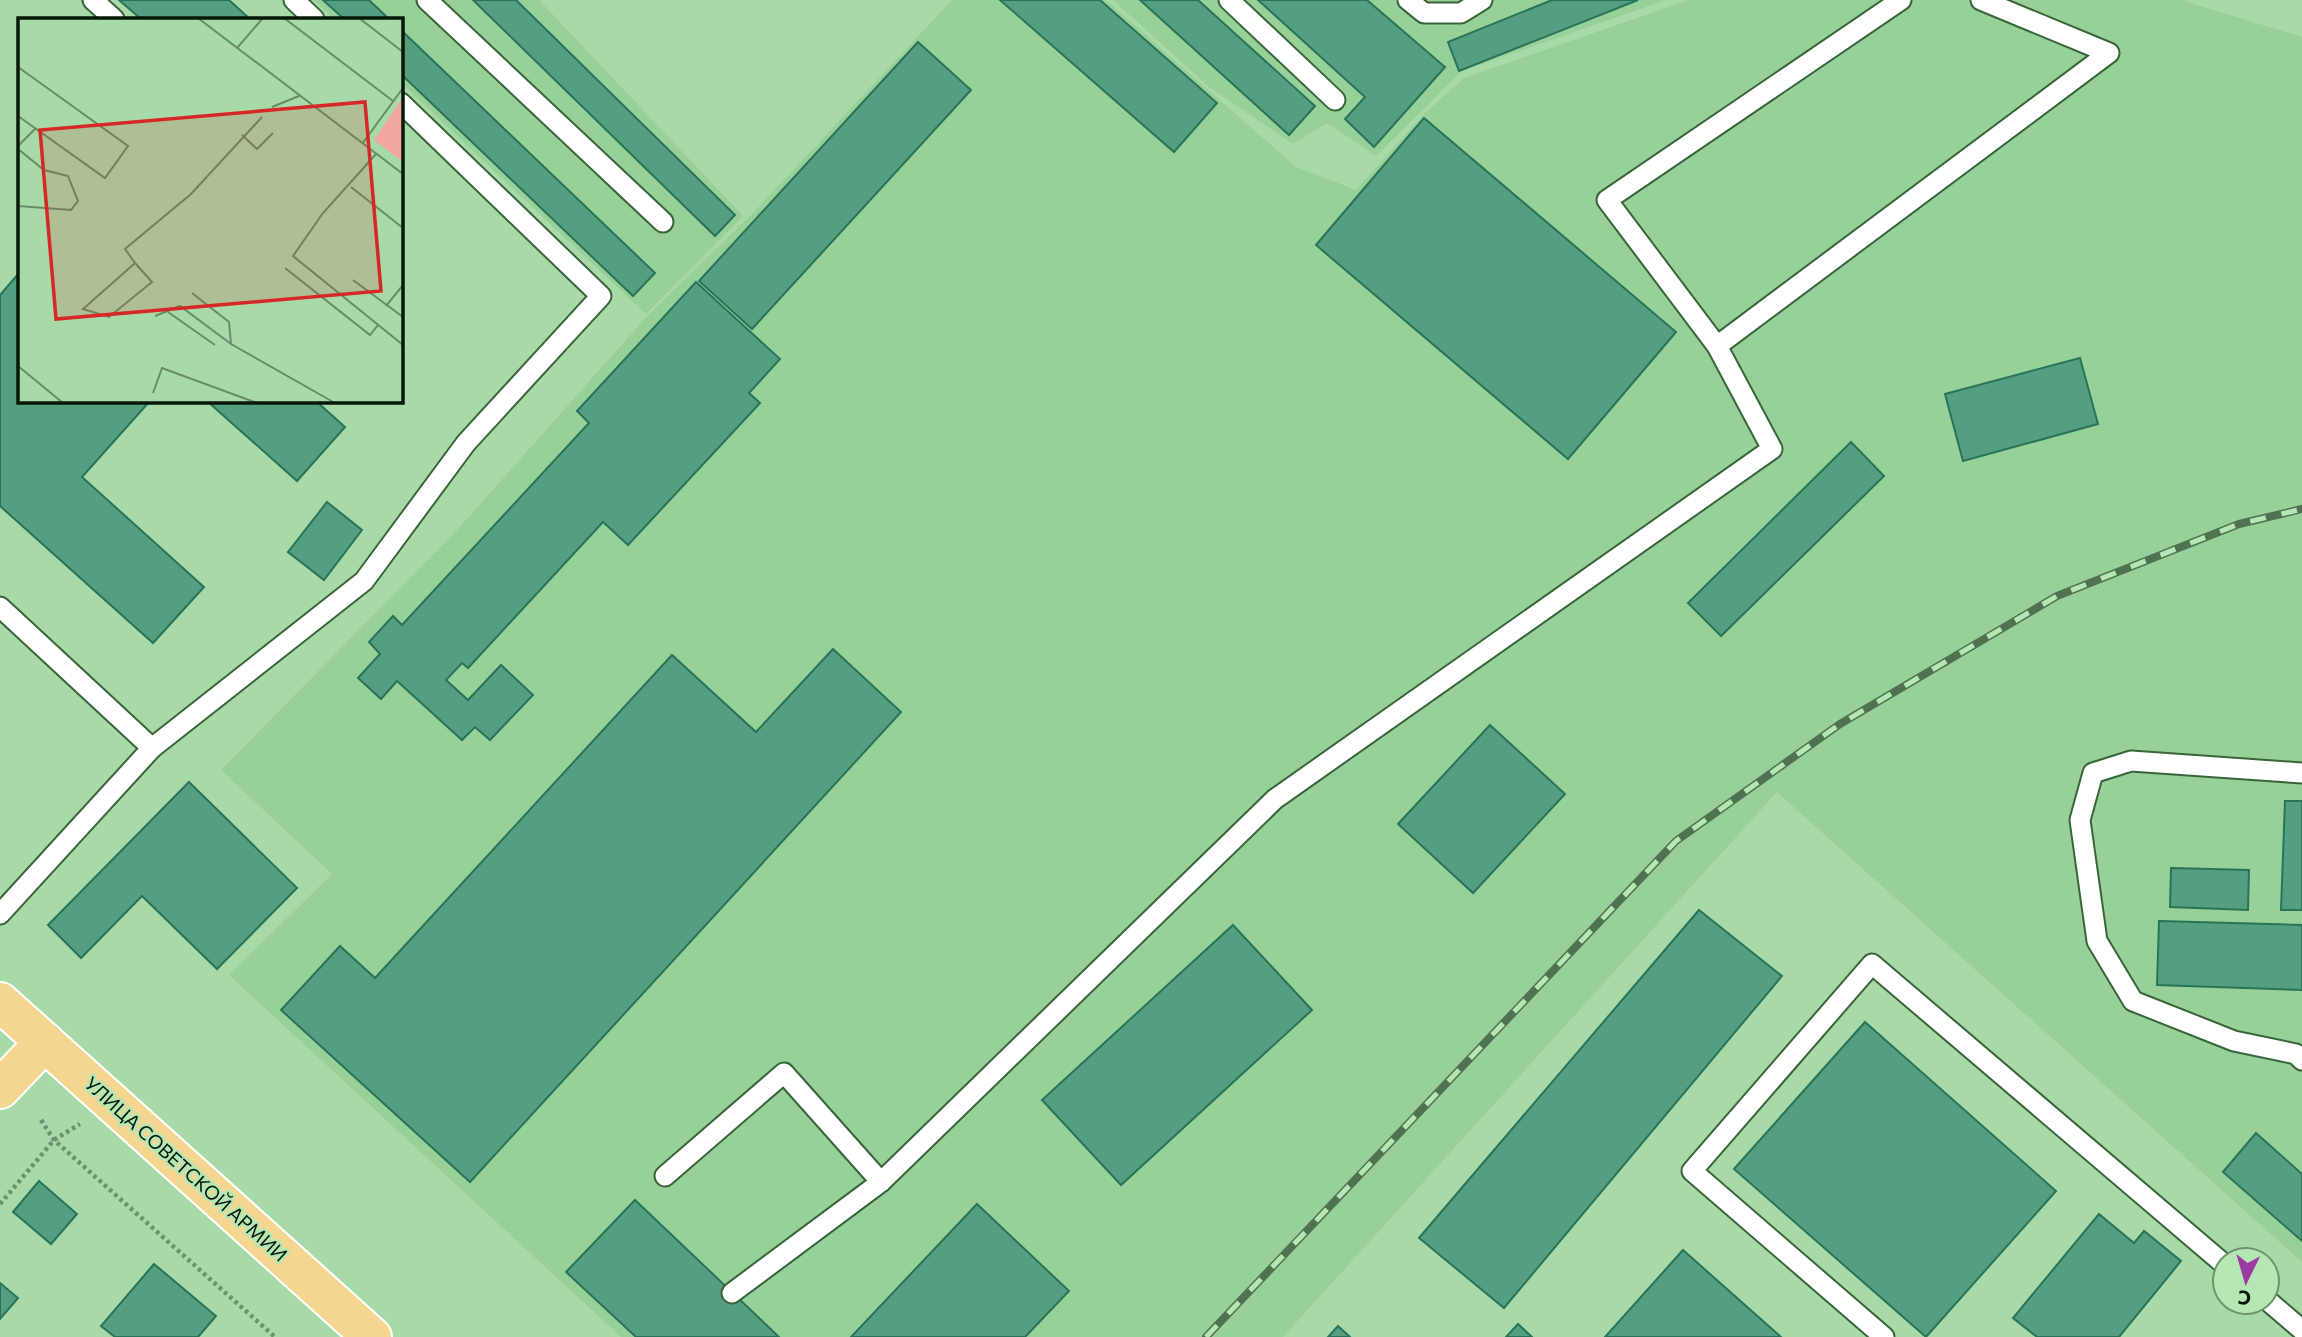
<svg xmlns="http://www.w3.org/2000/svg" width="2302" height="1337" font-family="Commissioner,sans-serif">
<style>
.built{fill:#98d099}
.building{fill:#569e80;stroke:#297458;stroke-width:2}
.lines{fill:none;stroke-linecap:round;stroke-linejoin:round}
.lane-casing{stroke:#38663a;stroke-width:23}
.primary-casing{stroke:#fff;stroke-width:42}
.path{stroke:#6b926c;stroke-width:4.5;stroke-dasharray:3.5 3.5;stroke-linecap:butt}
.lane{stroke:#fff;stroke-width:19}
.primary{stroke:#f4d691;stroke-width:38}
.rail-casing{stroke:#517252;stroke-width:8}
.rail{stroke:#b4e7b4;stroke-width:5;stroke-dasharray:16;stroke-linecap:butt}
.labels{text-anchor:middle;stroke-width:5;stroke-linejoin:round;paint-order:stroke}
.street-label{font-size:19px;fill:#061807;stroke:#b4e7b4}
.inset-road{fill:none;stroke:#678c68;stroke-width:2}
.view{fill:#d62828;fill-opacity:0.15;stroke:#d62828;stroke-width:3.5}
.inset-edge{fill:none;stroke:#061807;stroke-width:3.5}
</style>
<rect width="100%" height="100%" fill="#a7daa8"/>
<g class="built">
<path d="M313 0H539L743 216 646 314 401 83V19H334Z"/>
<path d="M952 0H1106L1296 167 1356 190 1424 114 1464 78 1689 0H2181L2302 37V1262L1777 792 1283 1337H621L229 975 332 874 221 770 458 529 649 314 755 211Z"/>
<path d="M1113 0H1666L1462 71 1376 156 1327 123 1293 144 1209 87Z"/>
</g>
<g class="building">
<path d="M119 0H229L250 19H141Z"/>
<path d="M323 0H369L389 19H344Z"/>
<path d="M473 0H516L735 215 715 236Z"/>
<path d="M1000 0H1100L1217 103 1174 152Z"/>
<path d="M1140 0H1198L1315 106 1289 135Z"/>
<path d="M1258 0H1367L1445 67 1374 147 1345 119 1365 97Z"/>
<path d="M1552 0H1638L1459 71 1448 42Z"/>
<path d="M401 30 655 273 633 296 401 74Z"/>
<path d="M918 42 971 90 752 329 699 281Z"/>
<path d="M1424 118 1676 332 1568 459 1316 245Z"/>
<path d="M19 273V401H150L82 477 204 587 153 643 0 506V295Z"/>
<path d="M696 282 780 359 749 393 760 403 628 545 603 522 468 668 462 663 446 680 468 700 501 665 533 695 490 740 475 727 462 740 397 681 381 699 358 678 380 654 369 642 393 616 402 625 589 423 577 411Z"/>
<path d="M2080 358 2098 424 1963 461 1945 394Z"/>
<path d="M207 401H316L345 427 297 481Z"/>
<path d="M1851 442 1884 476 1721 636 1688 603Z"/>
<path d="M327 502 362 530 324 580 288 552Z"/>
<path d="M833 649 901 712 470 1182 281 1010 340 946 375 978 672 655 756 732Z"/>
<path d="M1490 725 1565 794 1473 893 1398 824Z"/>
<path d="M189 782 297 888 217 969 142 896 81 958 48 925Z"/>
<path d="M2285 801H2302V910H2281Z"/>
<path d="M2171 868 2249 870 2248 910 2170 907Z"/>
<path d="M1699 910 1782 976 1504 1308 1419 1238Z"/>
<path d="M2159 921 2302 925V990L2157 985Z"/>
<path d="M1233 925 1312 1010 1121 1185 1042 1100Z"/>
<path d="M1865 1022 2056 1191 1926 1337 1734 1169Z"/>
<path d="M2256 1133 2302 1174V1241L2223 1172Z"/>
<path d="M39 1181 77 1214 51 1244 13 1212Z"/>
<path d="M635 1200 779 1337H636L566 1272Z"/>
<path d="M977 1204 1069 1291 1025 1337H851Z"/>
<path d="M2099 1214 2134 1243 2144 1231 2181 1261 2119 1337H2037L2013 1318Z"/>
<path d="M1683 1250 1781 1337H1605Z"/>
<path d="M154 1264 216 1316 198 1337H115L101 1326Z"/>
<path d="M0 1283 18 1298 0 1319Z"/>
<path d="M1518 1324 1532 1337H1506Z"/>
<path d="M1338 1326 1350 1337H1328Z"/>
</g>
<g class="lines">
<g class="lane-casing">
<g id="lane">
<path d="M93 0 114 19"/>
<path d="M294 0 314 19"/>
<path d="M427 0 663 222"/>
<path d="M1229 0 1335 100"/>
<path d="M1408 0 1424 13H1461L1482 0"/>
<path d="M1717 346 2109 53 1981 0"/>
<path d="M0 607 152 748"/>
<path d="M2302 773 2131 761 2093 773 2080 820 2097 941 2133 1001 2234 1041 2296 1054 2302 1060"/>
<path d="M0 914 152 748 364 581 466 443 601 296 401 103"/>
<path d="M665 1176 784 1073 881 1182"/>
<path d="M732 1293 881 1182 1275 799 1772 449 1717 346 1607 200 1901 0"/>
<path d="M2267 1300 2302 1330"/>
<path d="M1884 1337 1692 1171 1872 964 2225 1265"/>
</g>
</g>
<g class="primary-casing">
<g id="primary">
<path d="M0 1002 372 1337"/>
<path d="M0 1089 45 1042"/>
</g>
</g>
<g class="path">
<path d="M41 1120 54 1140 275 1337"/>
<path d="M0 1204 54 1140 80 1124"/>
</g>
<use href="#lane" class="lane"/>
<use href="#primary" class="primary"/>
<g class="rail-casing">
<path id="rail" d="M1206 1337 1676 841 1840 724 2057 596 2239 524 2302 509"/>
</g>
<use href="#rail" class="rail"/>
</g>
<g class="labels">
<g class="street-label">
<text transform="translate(186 1169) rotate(42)" y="7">УЛИЦА СОВЕТСКОЙ АРМИИ</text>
</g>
</g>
<g transform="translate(18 18)">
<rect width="385" height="385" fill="#a7daa8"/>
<path d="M385 79V144L356 122Z" fill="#f3a69f"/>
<path class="inset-road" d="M180 0 385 156M266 0 375 83M341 0 385 34M219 30 245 0M0 49 110 128 87 160 0 98M254 89 281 78M224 117 239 131 255 115M344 126 385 70M0 128 18 110M0 131 26 152 50 158 60 183 53 192 0 188M358 136 305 195 275 238 385 327M333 169 385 210M117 245 134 264 91 299 65 291 117 245 107 231 173 176 244 99M267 250 352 317 360 307M335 262 385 299M174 275 211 304 213 326M368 288 385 267M150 294 197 327M137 298 162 288 213 326 317 385M0 348 45 385M135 375 144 350 239 385"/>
<path class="view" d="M347 84 363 273 38 301 22 112Z"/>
<rect width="385" height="385" class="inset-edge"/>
</g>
<g transform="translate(2246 1281) rotate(185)"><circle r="33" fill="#b4e7b4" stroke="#6e946f" stroke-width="2"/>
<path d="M0-5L12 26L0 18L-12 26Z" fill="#9b3ba2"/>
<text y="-10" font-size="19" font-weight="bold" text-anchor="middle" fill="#061807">С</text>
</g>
</svg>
